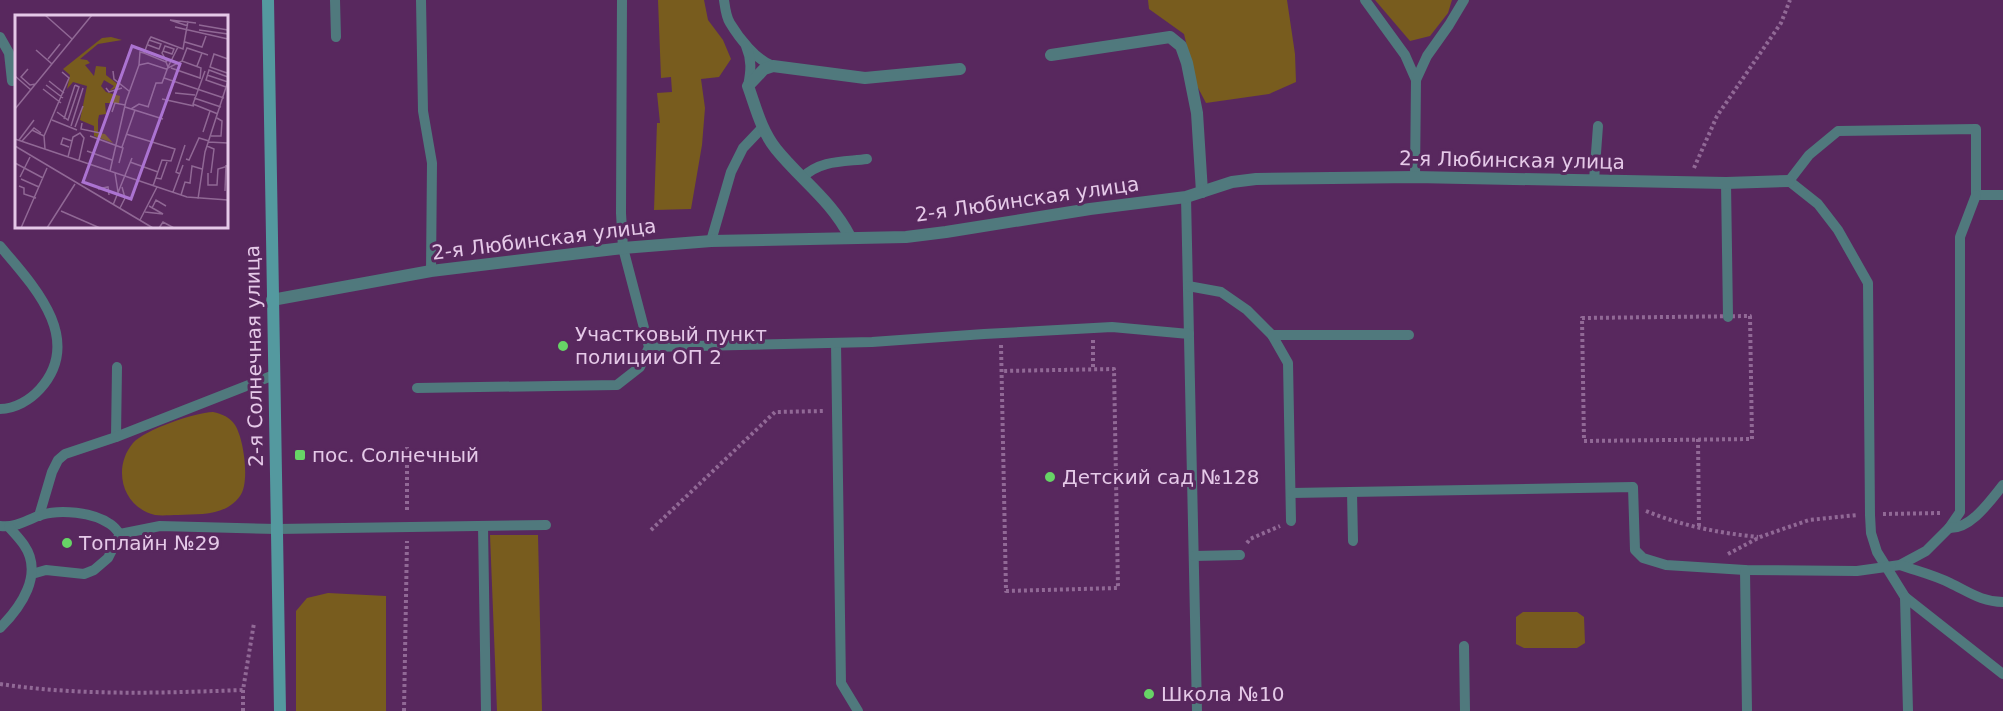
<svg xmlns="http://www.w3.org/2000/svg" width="2003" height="711" font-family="'DejaVu Sans',sans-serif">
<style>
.green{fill:#785c1e}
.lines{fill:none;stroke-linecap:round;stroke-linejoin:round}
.path{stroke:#916996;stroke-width:4;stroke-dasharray:3 3;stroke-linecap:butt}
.lane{stroke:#50797d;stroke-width:10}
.street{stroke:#50797d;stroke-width:12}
.secondary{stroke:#54999f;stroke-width:12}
.poi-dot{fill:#67d466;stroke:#58285e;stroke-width:2}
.labels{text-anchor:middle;stroke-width:6;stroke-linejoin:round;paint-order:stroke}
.street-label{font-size:20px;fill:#e5c9e8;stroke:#58285e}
.poi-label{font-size:20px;fill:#e5c9e8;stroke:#58285e;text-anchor:start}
.inset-road{fill:none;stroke:#906895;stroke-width:1.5}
.view{fill:#ab73d1;fill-opacity:0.15;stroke:#ab73d1;stroke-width:3}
.inset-edge{fill:none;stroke:#e5c9e8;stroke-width:3}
</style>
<rect width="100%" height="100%" fill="#58285e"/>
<g class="green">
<path d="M658 0H704L708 20 723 40 731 59 719 77 701 79 705 108 702 145 691 209 654 210 657 123H660L657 93 672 92 671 77 661 78Z"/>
<path d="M1148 0H1287L1295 54 1296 82 1269 94 1206 103 1196 84 1184 34 1149 9Z"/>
<path d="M1375 0H1452L1448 13 1430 36 1410 41Z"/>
<path d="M213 412C222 414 230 417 235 425 244 439 250 483 240 496 226 516 200 514 178 515 171 515 162 516 155 515 122 507 112 468 133 443 146 429 194 413 213 412Z"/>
<path d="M490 535H538L542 711H497Z"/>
<path d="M328 593 386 596V711H296V611L307 598Z"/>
<path d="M1523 612H1577L1584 617 1585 643 1577 648H1524L1516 644V617Z"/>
</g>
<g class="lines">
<g class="path">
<path d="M1694 168 1717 116 1781 23 1790 0"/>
<path d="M1750 316 1752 439 1584 441 1582 318Z"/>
<path d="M1093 340V369"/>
<path d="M1001 345 1006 591 1118 588 1114 369 1002 371"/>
<path d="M1698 439 1699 528"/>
<path d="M407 447V512"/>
<path d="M1646 511C1683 526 1719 533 1758 537"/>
<path d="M1883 514 1941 513"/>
<path d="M651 530 775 412 824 411"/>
<path d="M1247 543 1250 539 1280 526"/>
<path d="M1728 554 1760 537 1809 520 1857 515"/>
<path d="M0 684C81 696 161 693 243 690"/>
<path d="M243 711V690L254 623"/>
<path d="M404 711 407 541"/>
</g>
<g class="lane">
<path d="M335 0 336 37"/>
<path d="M421 0 423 111 432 163 431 271"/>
<path d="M724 0C725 7 726 17 730 23 739 38 756 60 773 66"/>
<path d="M1365 0 1405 55 1416 80"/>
<path d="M0 37 9 53 12 81"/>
<path d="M746 46C752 60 751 71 748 86"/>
<path d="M803 177C821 160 843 162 867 159"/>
<path d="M1415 177 1416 80 1427 56 1449 25 1464 0"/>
<path d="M1594 180 1598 126"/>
<path d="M1726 183 1728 317"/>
<path d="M2003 195H1976V129L1838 131 1809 155 1789 181 1818 204 1838 230 1868 283 1870 515 1871 533 1877 552 1905 597 2003 674"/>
<path d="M1186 197 1197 711"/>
<path d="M711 241 731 172 743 148 762 128"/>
<path d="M0 246C33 285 85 339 40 389 30 400 15 409 0 409"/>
<path d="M1188 286 1221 292 1247 310 1272 335 1288 363 1291 521"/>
<path d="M1272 335H1409"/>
<path d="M836 343 841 683 858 711"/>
<path d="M649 347 872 342 984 334 1112 327 1189 334"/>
<path d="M417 388 617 385 640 367 649 347 623 248 621 213 622 0"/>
<path d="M116 437 117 367"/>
<path d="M1352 492 1353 541"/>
<path d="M1291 493 1633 487 1635 550 1643 558 1666 565 1745 570 1857 571 1900 565 1926 551 1949 528 1960 512V237L1976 195"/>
<path d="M39 516 52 472 58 460 65 454 116 437 274 375"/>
<path d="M0 526C17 528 26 520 41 515 60 509 93 512 110 524 114 526 117 531 120 534"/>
<path d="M483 526 486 711"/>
<path d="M1949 528C1971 529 1990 501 2003 485"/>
<path d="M120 534 160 526 277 529 546 525"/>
<path d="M1194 556 1240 555"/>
<path d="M1900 565C1917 571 1934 575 1950 583 1969 592 1982 602 2003 602"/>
<path d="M1745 570 1747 711"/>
<path d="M32 574 46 570 84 574 94 570 108 558 120 534"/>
<path d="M1905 597 1908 711"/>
<path d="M0 628C21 607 44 574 24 545 20 539 14 533 9 527"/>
<path d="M1464 646 1465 711"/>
</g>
<g class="street">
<path d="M1051 55 1170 37 1181 46 1187 63 1197 113 1202 192"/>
<path d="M850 237C831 200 801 180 776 149 761 130 756 108 748 86L764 69 773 66 865 78 960 69"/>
<path d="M272 300 431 271 623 248 711 241 906 237 946 232 1090 209 1186 197 1232 182 1256 179 1415 177 1726 183 1789 181"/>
</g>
<path class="secondary" d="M268 0 280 711"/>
</g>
<g class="poi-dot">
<circle cx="563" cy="346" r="6"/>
<rect x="294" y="449" width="12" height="12" rx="3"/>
<circle cx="1050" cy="477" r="6"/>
<circle cx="67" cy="543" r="6"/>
<circle cx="1149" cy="694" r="6"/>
</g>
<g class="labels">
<g class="street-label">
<text transform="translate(1512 160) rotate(1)" y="7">2-я Любинская улица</text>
<text transform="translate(1027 199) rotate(-8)" y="7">2-я Любинская улица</text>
<text transform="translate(544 239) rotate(-7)" y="7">2-я Любинская улица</text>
<text transform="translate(254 356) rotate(-91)" y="7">2-я Солнечная улица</text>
</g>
<g class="poi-label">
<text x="575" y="341">Участковый пункт<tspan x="575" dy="23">полиции ОП 2</tspan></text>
<text x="312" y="462">пос. Солнечный</text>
<text x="1062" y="484">Детский сад №128</text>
<text x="79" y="550">Топлайн №29</text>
<text x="1161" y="701">Школа №10</text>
</g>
</g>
<g transform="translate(15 15)">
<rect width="213" height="213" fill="#58285e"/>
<path d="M96 22 107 25 83 29 65 44 72 45 75 48 70 50 79 61 81 51 91 52V60L105 71 94 76 99 71 89 65 86 71 91 77 105 81 104 88H90L91 99 84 100 83 105V118L90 119 98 128 79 121V111L65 105 72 71 58 67 52 74 55 60 48 54 87 23Z" fill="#785c1e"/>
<path class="inset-road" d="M30 0 57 24M184 10 213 15M173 11 155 5 181 8M160 12 213 24M184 15 213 19M134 25 136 22 168 34 173 6M170 27 187 32 191 21M133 30 144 34 146 29 134 25M21 35 37 49M148 36 157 39 159 34 150 31 148 36 147 38 152 47M129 38 151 47 153 52 147 68H141L133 92M33 44 45 29M167 46 172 33 187 38M124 50 133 48 151 54 167 46 186 53 185 64M124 50 125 37 129 38 134 25M182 51 187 38 193 40M153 52 163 32M156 53 185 63M13 54 6 62 15 70 21 69M98 56 99 64 114 76M190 56 178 89 203 99M212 58 195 52 199 39 213 44M192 60 213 67M0 61 16 75M149 63 182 74M34 66 49 78M31 70 48 83M211 72 191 65 194 55 213 62M91 73 94 77 107 73M28 74 46 88M182 74 209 83M160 78 180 80M179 83 206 92M147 84 179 91M110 92 148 104M0 94 77 0M116 94 124 89 134 92M42 97 53 105 64 72 60 70M97 97 100 88 110 90M49 104 60 70M37 105 62 115M67 108 66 114 85 118M56 111 68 73M60 112 68 91M17 115 29 121 30 134M188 117 195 96M111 119 160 134 156 146 147 145 138 171M29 121 54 63 47 57M75 121 108 133 104 148M196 121H206L207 106 202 103M0 124 172 182 213 185M4 125 19 105M7 126 19 113 26 118M193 127 213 128M0 131 138 213M192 131 199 134 196 158M54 132 46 129 48 123 57 126M107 132 120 95M72 136 97 145M53 142 58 122 65 118 69 123 64 145M171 144 174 145 184 123 194 126M115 147 143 157M0 148 28 163M95 156 111 86 124 50M100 158 103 177M193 158V170H202L203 154 213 151M165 159 161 157 170 130M5 162 15 142M141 163 146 164 152 147M6 164 24 172M4 171 9 173V179L21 183M83 174 93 172 94 180M210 176 211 150M158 177 168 150M166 180 170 167 175 168 177 151 187 154M183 184 190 137 213 66M98 190 117 143M105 193 110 183 107 172M137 193 141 185 151 191M46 196 85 213M130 197 148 199 134 191M125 205 142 172M6 213 32 153M32 213 60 169M144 213 148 207 159 213"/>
<path class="view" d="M117 31 165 49 116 184 68 167Z"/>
<rect width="213" height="213" class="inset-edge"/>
</g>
</svg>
